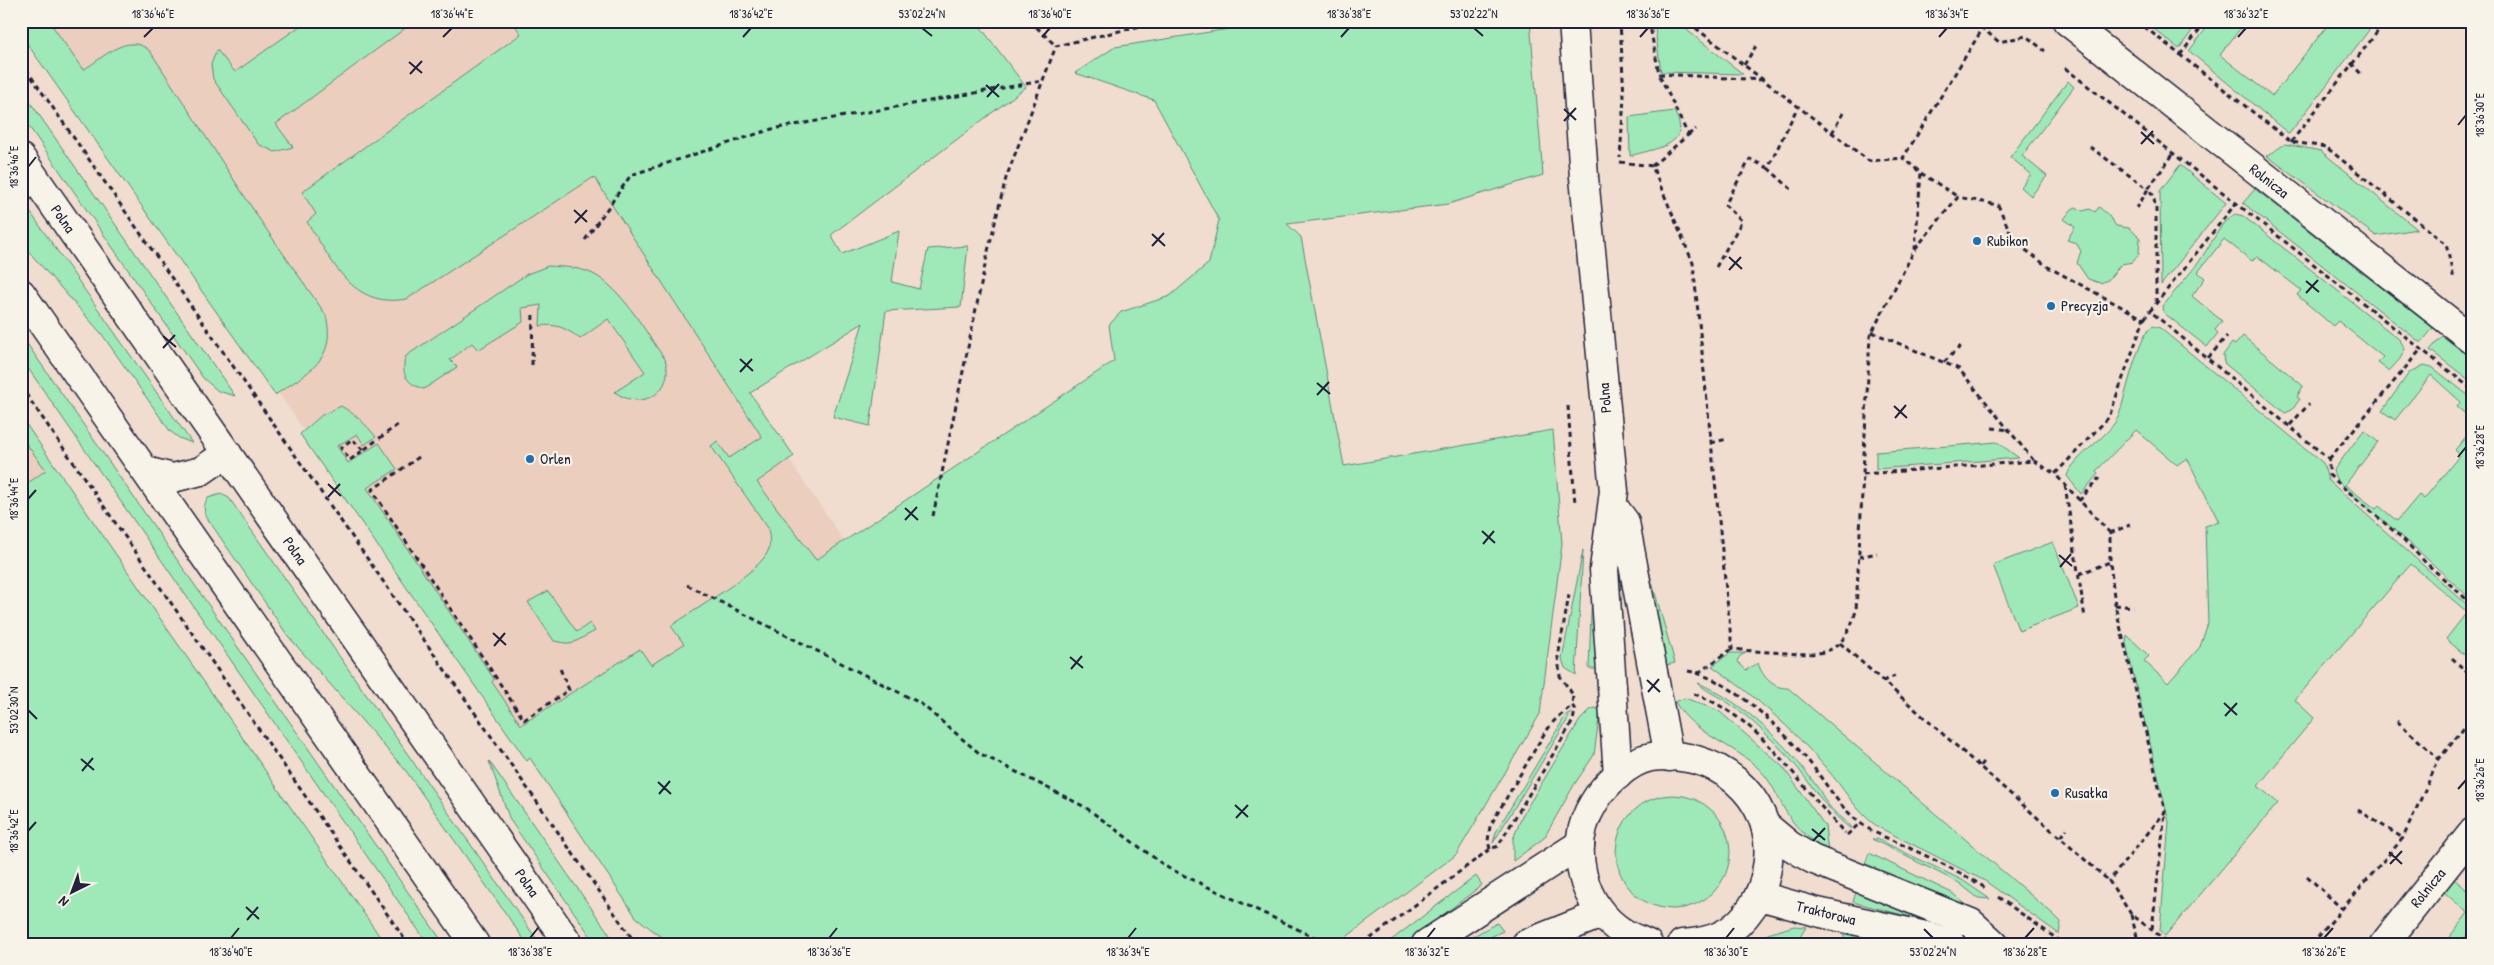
<svg xmlns="http://www.w3.org/2000/svg" width="2494" height="965" font-family="'Patrick Hand',sans-serif">
<style>
.built{fill:#eccebf}
.green{fill:#9fe9b8;stroke:#60867a}
.lines{fill:none;stroke-linecap:round;stroke-linejoin:round}
.minor-casing{stroke:#22223b;stroke-width:31}
.path{stroke:#22223b;stroke-width:3;stroke-dasharray:5 4;stroke-linecap:butt}
.minor{stroke:#f7f3e8;stroke-width:28}
.ticks{fill:none;stroke:#22223b;stroke-width:2}
.poi-dot{fill:#1f6fb2;stroke:#f7f3e8;stroke-width:2}
.labels{text-anchor:middle;stroke-width:4.5;stroke-linejoin:round;paint-order:stroke}
.street-label{font-size:15px;fill:#22223b;stroke:#f7f3e8}
.poi-label{font-size:15px;fill:#22223b;stroke:#f7f3e8;text-anchor:start}
.neatline{fill:none;stroke:#22223b;stroke-width:2}
.ticks-label{font-size:12px;text-anchor:middle;fill:#22223b}
</style>
<rect width="100%" height="100%" fill="#f0ddd0"/>
<filter id="ink" filterUnits="userSpaceOnUse"><feTurbulence type="fractalNoise" baseFrequency=".02" numOctaves="2"/><feDisplacementMap in="SourceGraphic" scale="10" xChannelSelector="R" yChannelSelector="G"/><feConvolveMatrix kernelMatrix="1 2 1 2 8 2 1 2 1" color-interpolation-filters="sRGB"/></filter>
<g filter="url(#ink)">
<g class="built">
<path d="M22 21H898L618 206 844 541 530 758Z"/>
<path d="M21 430 82 515 21 561Z"/>
</g>
<g class="green">
<path d="M21 21H49L83 70C103 58 128 31 150 51L262 223 326 315C337 361 308 372 275 395L21 35Z"/>
<path d="M307 21H415L276 124 293 147 275 152 258 144 213 79 211 64 217 50 235 72Z"/>
<path d="M512 21H976L1026 87 831 235 842 254 899 231 892 282 919 289 928 249 968 246 961 307 886 311 870 426 833 417 863 323 750 393 794 456 757 482 816 560 1114 361 1109 325 1121 312 1170 296 1209 263 1219 220 1154 100 1075 73 1115 47 1279 21H1530L1543 175 1448 204 1287 224 1301 237 1344 466 1553 430 1562 544 1540 714 1456 855 1337 944H655L661 937 636 917 530 758 527 761 300 434 322 415 341 406C356 415 365 423 376 437L364 445 357 434 337 446 348 463 379 443 397 469 367 488 494 679 492 682 521 725 640 649 651 665 684 644 671 626C691 612 762 570 768 551 771 543 769 536 768 528L711 446 717 441 729 458 762 437 594 177 407 299C351 309 333 261 307 222L316 214 302 192 521 34Z"/>
<path d="M1654 21H1681L1688 31 1743 74 1661 72Z"/>
<path d="M2144 21H2199L2179 49Z"/>
<path d="M2212 21H2246L2220 55 2272 96 2331 21H2376L2289 134 2189 51Z"/>
<path d="M2068 81 2074 87 2022 156 2047 176 2031 196 2021 187 2031 174 2010 157Z"/>
<path d="M21 89 235 396 218 391 203 378 21 115Z"/>
<path d="M1674 111C1694 146 1655 148 1630 156L1629 117Z"/>
<path d="M2285 144 2321 151 2417 229 2376 236 2267 156Z"/>
<path d="M2180 165 2226 203 2161 285 2160 191Z"/>
<path d="M2255 189 2433 328 2421 343 2243 203Z"/>
<path d="M21 199 192 443 179 438 170 431 101 333 21 243Z"/>
<path d="M2076 207 2083 211 2090 209 2095 212 2099 207 2108 215 2116 226 2129 228 2140 238 2139 253 2133 262 2121 264 2108 280 2100 283 2088 279 2077 263 2081 251 2076 243 2067 240 2075 227 2064 219 2072 209Z"/>
<path d="M2235 214 2243 216 2400 340 2405 349 2400 359 2389 371 2378 363 2383 357 2338 321 2333 326 2297 295 2301 290 2257 256 2252 261 2224 239 2198 272 2205 278 2192 296 2222 321 2215 330 2218 333 2207 347 2164 313 2163 306 2199 262 2224 222Z"/>
<path d="M548 266C563 267 580 267 593 274 623 289 645 332 665 359 676 392 641 412 615 392L645 372 608 319 580 339C568 329 556 323 540 326L541 305 522 308 523 322 478 350 472 343 450 360 457 367 424 389C406 384 400 373 406 356L527 274Z"/>
<path d="M2153 326 2160 328 2323 463 2328 480 2473 610V662L2446 639 2467 612 2411 564 2295 700 2314 718 2258 786 2278 803 2165 936 2160 931 2169 822 2126 644 2127 635 2149 656 2144 661 2168 683 2200 647 2208 623 2205 526 2219 522 2187 458 2177 465 2136 430 2096 471 2098 474 2081 494 2067 476C2073 456 2112 435 2119 415 2125 398 2139 332 2153 326Z"/>
<path d="M21 335 444 944H428L21 358Z"/>
<path d="M2243 336 2303 386 2297 397 2300 399 2292 410 2285 413 2224 363 2223 355 2232 343 2235 345Z"/>
<path d="M2442 336 2473 359V383L2430 350Z"/>
<path d="M2424 365 2432 367 2473 399V420L2457 407 2461 402 2431 375 2395 420 2382 411 2409 373Z"/>
<path d="M21 417 385 944H21V488L46 470 21 437Z"/>
<path d="M2473 428V601L2413 546 2337 481 2333 471 2364 430 2378 442 2345 485 2376 509 2379 506 2397 521 2419 495 2424 499 2460 455 2455 450Z"/>
<path d="M1997 442 2019 458 1876 469V452Z"/>
<path d="M221 494 229 498 540 944H527L406 771 288 636 205 515 204 506 208 498Z"/>
<path d="M2053 542 2079 608 2019 631 1993 565Z"/>
<path d="M1642 547 1675 663 1666 665Z"/>
<path d="M1583 550 1576 675 1565 668 1562 659Z"/>
<path d="M1593 560 1597 669H1589Z"/>
<path d="M548 591 577 632 590 623 595 631 571 644 554 641 528 602Z"/>
<path d="M1730 653H1746L1740 656 1737 661 1746 670 1758 663C1762 676 1773 689 1788 688L2054 915 2061 922 2059 934 1985 881 1878 827C1855 811 1844 788 1826 768 1792 728 1755 696 1712 666Z"/>
<path d="M1698 683C1744 702 1786 744 1815 784 1821 791 1824 800 1830 807 1836 815 1847 819 1851 829 1822 808 1805 772 1779 747 1764 732 1748 716 1730 704 1719 696 1707 692 1698 683Z"/>
<path d="M1685 698 1719 711 1783 767 1825 826 1828 852C1815 843 1803 834 1793 822 1780 806 1775 785 1760 770 1734 744 1694 735 1675 702Z"/>
<path d="M1595 708 1600 710 1594 755 1574 785 1544 838 1513 861V839L1523 814 1580 720 1590 710Z"/>
<path d="M1571 712 1568 719 1493 843 1496 832 1566 715Z"/>
<path d="M489 761 612 938 617 944H596L510 820Z"/>
<circle cx="1673" cy="852" r="57"/>
<path d="M1872 839H1877L1962 880 1990 899 1978 898 1959 883Z"/>
<path d="M1869 853 1952 893 1970 908 1865 864Z"/>
<path d="M1476 876 1482 885 1405 944H1386Z"/>
<path d="M2454 879 2473 895V928L2459 944H2444L2468 913 2444 892Z"/>
<path d="M1856 892 1916 914 1918 916 1915 918 1853 902Z"/>
<path d="M1497 923 1503 931 1475 944H1459Z"/>
<path d="M1794 926 1806 927 1796 944H1750L1768 934Z"/>
<path d="M1845 930 1911 944H1843Z"/>
</g>
<g class="lines">
<g class="minor-casing">
<g id="minor">
<path d="M1573 21 1584 177 1614 491 1604 569 1618 775"/>
<path d="M2067 21 2473 340"/>
<path d="M21 158 569 944"/>
<path d="M21 293 475 944"/>
<path d="M146 471 173 478 201 471 227 453"/>
<path d="M1613 506 1625 522 1669 757"/>
<path d="M1765 825 1789 845 1812 859 1971 923 1994 944"/>
<path d="M1760 896 1817 912 1930 937 1951 944"/>
<path d="M1426 944 1580 844"/>
<path d="M1526 944 1601 914"/>
<path d="M1648 944C1641 940 1631 938 1624 933 1581 906 1567 847 1593 804 1604 785 1628 761 1651 757 1714 748 1775 795 1768 861 1766 878 1762 893 1752 907 1734 934 1713 942 1682 944"/>
<path d="M2384 944 2473 832"/>
</g>
</g>
<g class="path">
<path d="M1030 21 1056 46"/>
<path d="M1620 21 1624 97 1620 158"/>
<path d="M1649 21 1659 74 1763 80"/>
<path d="M1690 21 1693 26 1869 161 1903 158"/>
<path d="M1974 21 1999 42 2026 36 2045 51"/>
<path d="M2137 21 2291 142 2326 147 2446 244 2454 279"/>
<path d="M2180 55 2206 21"/>
<path d="M21 62 636 944"/>
<path d="M2351 63 2362 75"/>
<path d="M1744 65 1756 46"/>
<path d="M2065 68 2473 390"/>
<path d="M1832 133 1843 113"/>
<path d="M1688 135 1696 129"/>
<path d="M2291 142 2386 21"/>
<path d="M2090 147 2148 189 2137 208"/>
<path d="M1620 162 1652 166 1693 263 1732 649C1750 651 1768 652 1786 653 1827 656 1843 653 1856 611L1870 336 1915 249 1921 173 1903 158 1983 28"/>
<path d="M1652 166 1688 135 1659 74"/>
<path d="M1768 168 1791 189"/>
<path d="M1921 173 1958 197"/>
<path d="M2237 202 2150 311 2329 459V475L2403 539 2426 563 2473 605"/>
<path d="M585 240 631 175 772 129 1042 81"/>
<path d="M1915 249 1958 197 1998 205 2014 241 2048 267 2144 319 2109 417 2055 474 2110 533V562L2115 605 2165 812 2109 881 2131 914 2170 944"/>
<path d="M1716 267 1742 221 1725 205 1750 159 1768 168 1798 106"/>
<path d="M2156 303V209L2153 195 2148 189 2174 153"/>
<path d="M2144 319 2150 311"/>
<path d="M1872 332 1959 369 2034 461"/>
<path d="M2208 358 2227 336"/>
<path d="M1944 362 1962 345"/>
<path d="M532 365 533 311"/>
<path d="M21 387 408 944"/>
<path d="M1568 406 1575 504"/>
<path d="M2290 425 2309 404"/>
<path d="M1992 428 2010 430"/>
<path d="M1711 443 1727 439"/>
<path d="M363 450 352 439 341 448 350 460 400 423"/>
<path d="M419 457 372 490 524 720 569 690 559 666"/>
<path d="M2329 459 2422 348"/>
<path d="M1863 474 2034 461 2055 474"/>
<path d="M2065 485 2085 618"/>
<path d="M2079 501 2099 478"/>
<path d="M933 516 988 251 1006 178 1056 46 1162 21"/>
<path d="M2110 533 2130 525"/>
<path d="M1859 557 1877 553"/>
<path d="M2079 574 2110 562"/>
<path d="M687 585 920 703 979 753 1085 807 1168 868 1329 944"/>
<path d="M2115 605 2133 607"/>
<path d="M1840 643 2109 881"/>
<path d="M2452 658 2473 678"/>
<path d="M1688 671C1731 679 1778 726 1806 758 1824 779 1837 805 1859 822 1872 833 1888 838 1903 845 1931 858 1961 872 1987 889"/>
<path d="M1698 673 1732 649"/>
<path d="M1883 681 1895 676"/>
<path d="M1694 694C1761 717 1798 785 1845 833"/>
<path d="M2397 721 2439 759"/>
<path d="M1980 766 1984 760"/>
<path d="M2358 810 2403 838"/>
<path d="M1847 835 1860 823"/>
<path d="M2060 837 2067 829"/>
<path d="M1490 849 1488 841 1490 826 1544 734 1554 721 1572 705"/>
<path d="M2307 876 2342 909"/>
<path d="M1998 897 2064 944"/>
<path d="M2131 915 2139 944"/>
<path d="M2152 929 2165 813"/>
<path d="M1363 944 1490 849 1498 846 1573 721 1575 710 1572 705 1573 695 1560 676 1558 657 1569 595"/>
<path d="M2312 944 2403 838 2439 759 2473 717"/>
<path d="M2470 944 2473 941"/>
</g>
<use href="#minor" class="minor"/>
</g>
</g>
<path class="ticks" d="M922 28 932 36M1474 28 1483 36M144 37 153 28M443 37 452 28M743 37 751 28M1042 37 1050 28M1341 37 1349 28M1640 37 1648 28M1939 37 1947 28M2238 37 2246 28M409 62 422 73M410 74 422 61M986 85 999 97M987 97 999 84M1564 109 1576 120M1564 121 1576 108M2458 125 2466 115M2141 132 2154 144M2141 144 2153 131M28 167 36 157M574 210 587 222M575 223 587 210M1152 234 1165 246M1152 246 1164 233M1729 257 1742 269M1729 270 1741 257M2306 281 2319 292M2306 293 2318 280M163 336 176 347M163 348 175 335M740 359 753 371M740 372 752 359M1317 383 1330 394M1317 395 1329 382M1894 406 1907 418M1895 418 1906 405M2458 457 2466 447M328 484 341 496M328 497 340 484M28 499 36 490M905 508 918 520M905 520 917 507M1482 531 1495 543M1483 544 1494 531M2059 555 2072 566M2060 567 2071 554M493 633 506 645M494 646 505 633M1070 657 1083 668M1071 669 1082 656M1647 680 1660 692M1648 692 1659 679M2224 703 2237 715M28 710 37 719M2225 716 2237 703M81 759 94 770M82 771 93 758M658 782 671 794M2458 789 2466 780M659 794 670 781M1235 805 1248 817M1236 818 1248 805M1812 829 1825 840M28 831 36 822M1813 841 1825 828M2389 852 2402 864M2390 864 2402 851M246 907 259 919M247 920 258 907M1924 929 1933 938M231 938 239 928M530 938 538 928M829 938 837 928M1128 938 1136 928M1427 938 1435 928M1726 938 1734 928M2025 938 2034 928M2324 938 2333 928"/>
<g class="poi-dot">
<circle cx="1977" cy="241" r="5"/>
<circle cx="2051" cy="306" r="5"/>
<circle cx="530" cy="459" r="5"/>
<circle cx="2055" cy="793" r="5"/>
</g>
<g class="labels">
<g class="street-label">
<text transform="translate(2269 181) rotate(38)" y="5">Rolnicza</text>
<text transform="translate(63 219) rotate(55)" y="5">Polna</text>
<text transform="translate(1605 398) rotate(-95)" y="5">Polna</text>
<text transform="translate(295 551) rotate(55)" y="5">Polna</text>
<text transform="translate(527 883) rotate(55)" y="5">Polna</text>
<text transform="translate(2428 888) rotate(-51)" y="5">Rolnicza</text>
<text transform="translate(1826 913) rotate(14)" y="5">Traktorowa</text>
</g>
<g class="poi-label">
<text x="1987" y="246">Rubikon</text>
<text x="2061" y="311">Precyzja</text>
<text x="540" y="464">Orlen</text>
<text x="2065" y="798">Rusałka</text>
</g>
</g>
<rect width="2494" height="965" fill="none" stroke="#f7f3e8" stroke-width="55"/>
<g transform="translate(72 892) rotate(222)" stroke="#f7f3e8" stroke-width="4" paint-order="stroke">
<path d="M0-4L9 19L0 12L-9 19Z" fill="#22223b"/>
<text y="-8" font-size="14" font-weight="bold" text-anchor="middle" fill="#22223b">N</text>
</g>
<rect x="28" y="28" width="2438" height="910" class="neatline"/>
<g class="ticks-label">
<text x="153" y="18">18°36'46"E</text>
<text x="452" y="18">18°36'44"E</text>
<text x="751" y="18">18°36'42"E</text>
<text x="922" y="18">53°02'24"N</text>
<text x="1050" y="18">18°36'40"E</text>
<text x="1349" y="18">18°36'38"E</text>
<text x="1474" y="18">53°02'22"N</text>
<text x="1648" y="18">18°36'36"E</text>
<text x="1947" y="18">18°36'34"E</text>
<text x="2246" y="18">18°36'32"E</text>
<text transform="translate(2480 115) rotate(-90)" y="4">18°36'30"E</text>
<text transform="translate(14 167) rotate(-90)" y="4">18°36'46"E</text>
<text transform="translate(2480 447) rotate(-90)" y="4">18°36'28"E</text>
<text transform="translate(14 499) rotate(-90)" y="4">18°36'44"E</text>
<text transform="translate(14 710) rotate(-90)" y="4">53°02'30"N</text>
<text transform="translate(2480 780) rotate(-90)" y="4">18°36'26"E</text>
<text transform="translate(14 831) rotate(-90)" y="4">18°36'42"E</text>
<text x="231" y="956">18°36'40"E</text>
<text x="530" y="956">18°36'38"E</text>
<text x="829" y="956">18°36'36"E</text>
<text x="1128" y="956">18°36'34"E</text>
<text x="1427" y="956">18°36'32"E</text>
<text x="1726" y="956">18°36'30"E</text>
<text x="1933" y="956">53°02'24"N</text>
<text x="2025" y="956">18°36'28"E</text>
<text x="2324" y="956">18°36'26"E</text>
</g>
</svg>
